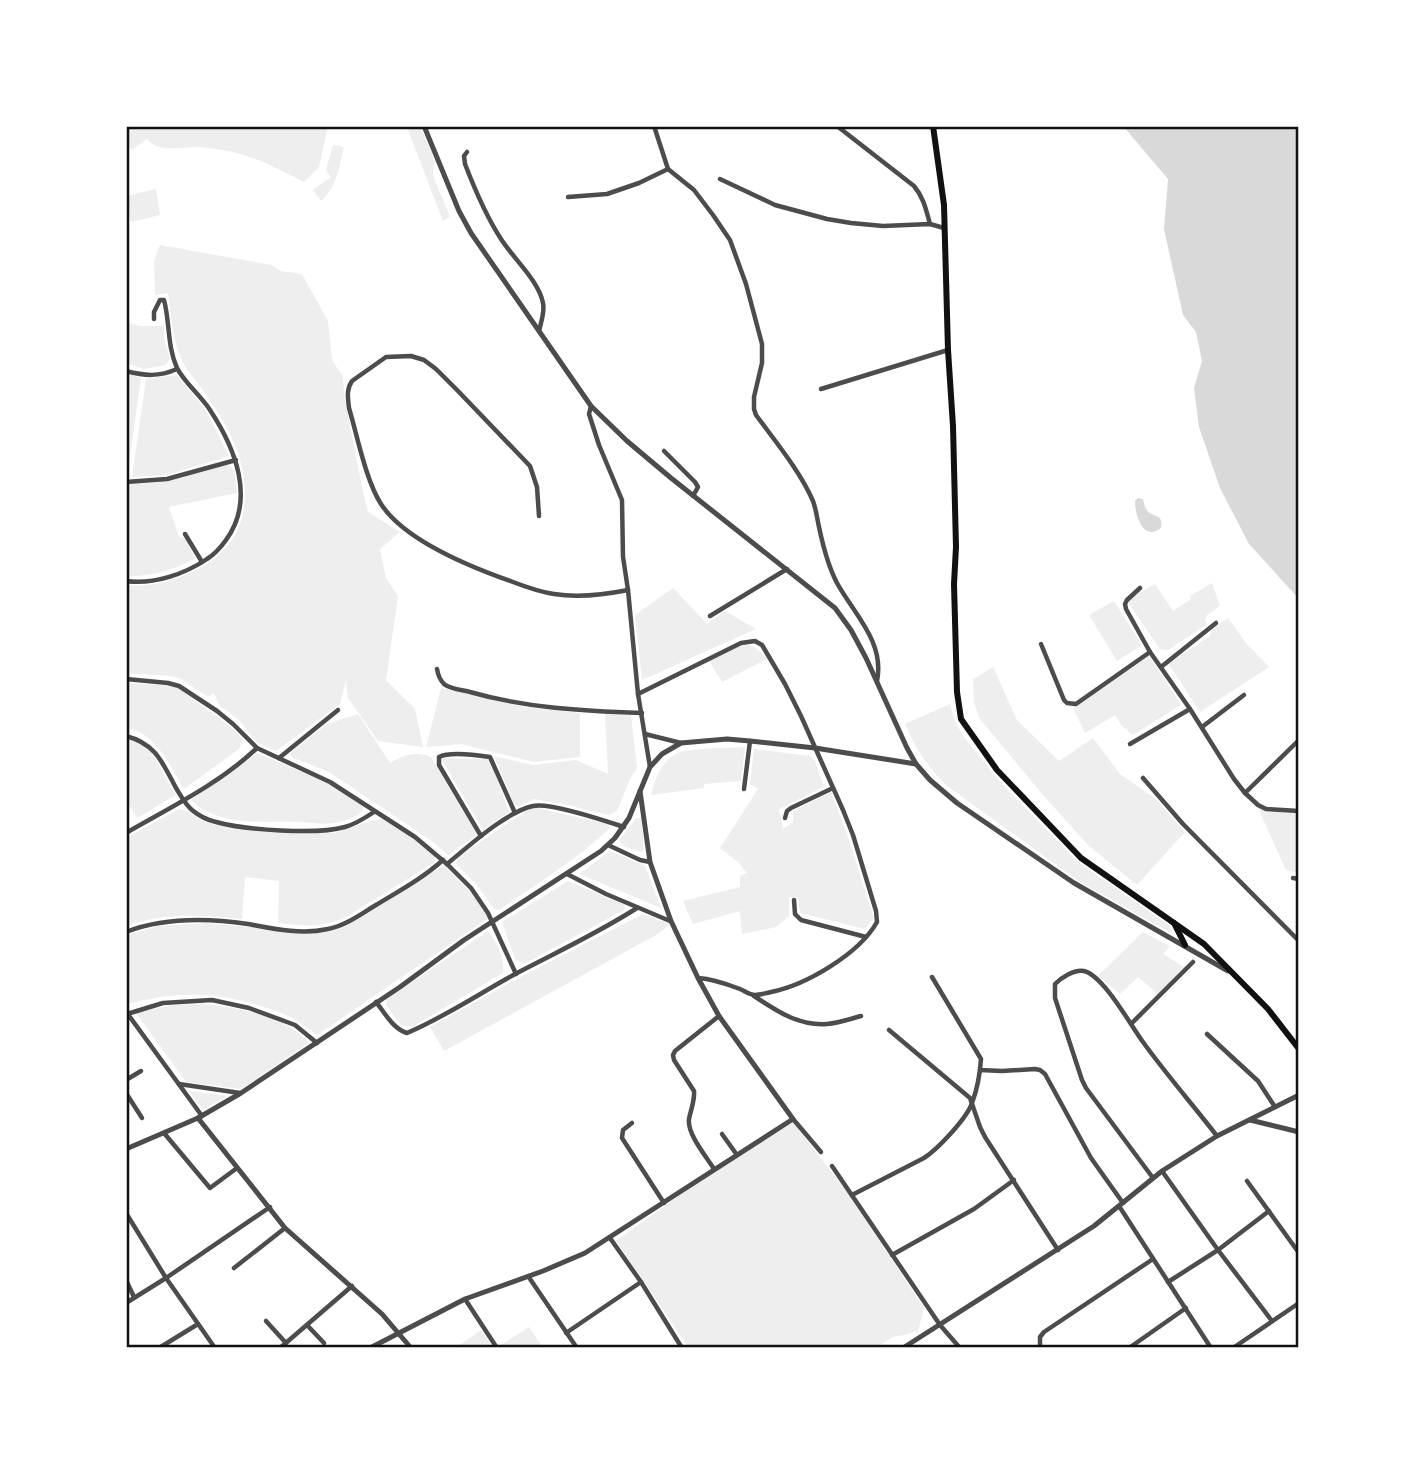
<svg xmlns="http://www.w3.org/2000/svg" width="1425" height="1474" font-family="'Space Grotesk',sans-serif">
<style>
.green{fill:#eee}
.water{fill:#d9d9d9}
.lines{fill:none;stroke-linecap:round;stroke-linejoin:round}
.minor{stroke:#4c4c4c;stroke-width:4.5}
.tertiary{stroke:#4c4c4c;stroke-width:5}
.secondary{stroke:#111;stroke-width:6}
.neatline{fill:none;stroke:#111;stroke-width:2.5}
</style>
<rect width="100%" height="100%" fill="#fff"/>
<g class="green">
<path d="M126 126H328L319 167 304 182C266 163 243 150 199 147 184 146 158 154 147 139L132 150 126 143Z"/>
<path d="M410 126H420L435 161 433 175 450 217 443 221 408 130Z"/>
<path d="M333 145 344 147C339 166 337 188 321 201L313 190 331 177 326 170Z"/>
<path d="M156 189 160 215 131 222 129 213 126 211V196Z"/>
<path d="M160 245 271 265 281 271 302 274 328 321 332 360 343 377 344 395 363 492 368 512 400 532 380 549 386 578 398 596 386 680 415 709 423 747 378 741 348 698 346 680 340 704 276 751 256 742 240 721 219 705 214 693 208 697 181 679 171 676 126 673V585C154 588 183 578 207 564 261 529 250 465 221 417 214 407 207 396 200 386 194 378 186 370 182 360 172 339 171 316 168 293L155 295 154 261Z"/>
<path d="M126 322 140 326H164V339L170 358 166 365 144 369 126 363Z"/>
<path d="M126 373 141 378 127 477H126Z"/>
<path d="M177 375 205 409 229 456 167 475 132 477 146 379Z"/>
<path d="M223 464C238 465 235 481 237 493L169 507 179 537 186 539 195 559C172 570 152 577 126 576V483C160 487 191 475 223 464Z"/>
<path d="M1212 583 1220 606 1207 615 1205 620 1207 624 1168 650 1160 649 1129 604 1130 598 1155 584 1173 611 1191 599 1190 596Z"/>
<path d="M673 588 707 624 725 611 756 629 642 680 635 615Z"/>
<path d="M1114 601 1142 645 1117 661 1089 615Z"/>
<path d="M1228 618 1246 643 1269 667 1200 712 1168 663 1210 636 1212 628Z"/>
<path d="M746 644C756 646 761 652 767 659L722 682 709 661 740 646Z"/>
<path d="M1148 654 1181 705 1133 735 1122 726 1115 715 1085 733 1071 703Z"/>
<path d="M993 667 1017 720 1059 761 1093 738 1120 774 1156 799 1185 832 1137 885 1089 846 1042 794 980 719 974 703 973 679Z"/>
<path d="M126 683 176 686 233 729 243 740 239 749 184 789C170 766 156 732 126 728Z"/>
<path d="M441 688 524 707 580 713V757L534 762 461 744 426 747Z"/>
<path d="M950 704 954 719 962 734 977 754 1005 787 1077 861 1169 925 1173 934 1080 882 947 786C926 765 917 751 905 724Z"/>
<path d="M358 714 390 763C403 755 416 751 431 757L477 835 448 855 433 842 329 772 291 757 290 753 327 724Z"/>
<path d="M605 714 631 715 637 768 630 779 617 811 609 815 567 805 534 799 519 806 514 804 494 756 533 765 576 760 608 774Z"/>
<path d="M126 738 138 742 149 748 176 795 137 818 126 800Z"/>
<path d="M745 747 741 781 704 784V788L651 795C655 779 662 760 678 753 687 748 732 748 745 747Z"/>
<path d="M754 749 810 756 815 761 824 787 779 809 783 829 793 822V811L831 792 846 831 874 918 865 929 800 913 798 897H789V916L776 927 742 934 740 911 693 924 683 901 740 887V876L747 873 739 863 720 848 758 789 750 784Z"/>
<path d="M257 753 332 784 364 805C363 817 345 821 334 823 322 825 308 822 296 822 273 821 247 824 225 818 212 814 200 810 191 800Z"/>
<path d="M441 758 490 759 509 812 483 830Z"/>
<path d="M532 807 608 824 610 828C576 860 537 884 499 910L494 909 476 884 456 864 458 857Z"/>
<path d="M1258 808 1299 813V873L1286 870Z"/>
<path d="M179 809 187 811 201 820 215 825 261 831 335 833 370 821 382 819 413 838 435 856V862L348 916C321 929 306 926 278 923L279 881 245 877 242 919C203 915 163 912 126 926V838Z"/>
<path d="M636 818H641L644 850 641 852 624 846 619 841Z"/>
<path d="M610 851 645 866 661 908 579 874Z"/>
<path d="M444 865 471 893 488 915 487 919 317 1035C308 1029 300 1022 290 1017 281 1012 270 1009 260 1006 214 991 174 992 127 1004L126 1002V935L159 926 206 923 306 932H330L363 916Z"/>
<path d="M568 881 625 905 624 910 524 964 515 959 502 922Z"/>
<path d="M643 914 670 924 658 934 444 1051 430 1027 513 981Z"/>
<path d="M488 931C497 941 505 960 503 973L412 1027 401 1025 386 1005 387 999Z"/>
<path d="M1143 932 1170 946 1163 954 1184 967 1158 994 1138 977 1120 994 1098 976Z"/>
<path d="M206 1004C241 1009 284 1015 309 1043L241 1089 186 1082 136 1013 171 1005Z"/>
<path d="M189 1091 227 1096 203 1110Z"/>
<path d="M793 1122 850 1196 924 1308 918 1331 904 1335 893 1337 875 1348H689L616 1241C674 1198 733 1160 793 1122Z"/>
<path d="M529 1327 541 1345 537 1348H503L501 1345Z"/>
<path d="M481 1330 493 1347 491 1348H455Z"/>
</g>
<g class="water">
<path d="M1123 126H1299V599L1249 544 1220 488 1199 427 1194 388 1202 361 1196 332 1183 315 1164 229 1168 179Z"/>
<path d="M1138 498 1143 499C1144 502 1144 506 1146 509 1152 519 1164 512 1161 528 1143 542 1135 515 1135 501Z"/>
</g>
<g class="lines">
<g class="minor">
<path d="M654 126 668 169 694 190 713 215 730 240 746 284 762 344V363L754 397V409L756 415C775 441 800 471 813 501 816 509 817 518 819 527 823 546 828 566 837 583 854 614 885 642 877 681"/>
<path d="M837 126 914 186C924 198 926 210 930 224"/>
<path d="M467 152 464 156 465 164C475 190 486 216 501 239 513 258 539 281 543 303 545 312 541 322 539 331"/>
<path d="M720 179 775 205 827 219 851 223 883 226 930 224 944 228"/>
<path d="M568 197 607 194 639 183 668 169"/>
<path d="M126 371C145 376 159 377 177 369"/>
<path d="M821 389 948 350"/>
<path d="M591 406 589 414 599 445 622 500 623 557 628 590 638 694 650 767"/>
<path d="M664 451 695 482 698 487 693 496"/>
<path d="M126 482 167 479 236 460"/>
<path d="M539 516 537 487 530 466 458 391 436 369 424 360 411 356 386 357 352 381C346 390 348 398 349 408 357 435 366 481 381 504 405 541 473 568 513 582 526 587 540 592 554 594 579 598 603 595 628 590"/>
<path d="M185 534 202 562"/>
<path d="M126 581C153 585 185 574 207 559 215 554 221 547 226 540 256 499 235 448 210 410 201 396 184 382 177 368 167 346 170 322 164 300H160L154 312V319"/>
<path d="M1140 588 1127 600 1125 604 1126 609 1150 652 1190 709 1234 779 1245 793 1258 805 1266 809 1299 811"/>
<path d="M710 616 787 569"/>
<path d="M1041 644 1064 700 1067 703 1076 704 1150 652"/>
<path d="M1161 667 1216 623"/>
<path d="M437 669C438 675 440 680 444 684 450 689 462 690 470 692 526 708 583 711 642 713"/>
<path d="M126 679 168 683 179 686 217 711 233 724 257 748 330 782 415 837 447 864 471 888 488 913 516 974"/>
<path d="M638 694 741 643 755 641 762 645 785 684 801 716 843 810 853 835 876 911 877 922C859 954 806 985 771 992 766 993 760 995 755 995 750 995 745 991 740 989 727 984 713 979 698 978"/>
<path d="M1202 727 1244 695"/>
<path d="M645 734 681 743"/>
<path d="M126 736C156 744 162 762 176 788 181 796 185 804 192 810 198 815 207 820 216 822 245 830 317 835 345 827 356 824 365 818 374 812"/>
<path d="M1130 744 1190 709"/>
<path d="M279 758 338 710"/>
<path d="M1143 778 1183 824 1299 941"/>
<path d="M744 789 750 741"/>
<path d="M1245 793 1299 740"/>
<path d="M785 818 787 811 791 808 833 788"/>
<path d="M126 833C171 807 219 784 257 748"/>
<path d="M481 836 439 765V757C450 751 477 755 490 757L515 813"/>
<path d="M608 845 640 860 650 862"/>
<path d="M447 864C469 846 506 812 533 806 549 802 606 821 624 827"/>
<path d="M567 874 606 894 670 921"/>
<path d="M1293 878 1299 879"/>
<path d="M794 900 795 914 801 920 866 937"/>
<path d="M126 932C165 917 207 918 248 924 274 929 302 935 328 929 345 926 361 914 376 905 399 891 423 878 443 860"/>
<path d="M754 996C777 1011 798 1026 827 1024 838 1023 850 1019 861 1016"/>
<path d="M376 1002C385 1013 393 1029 407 1033 445 1017 480 993 517 973 557 952 598 933 637 908"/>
<path d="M127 1013 202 1116"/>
<path d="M127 1014 163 1003 212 1000 249 1008 295 1025 317 1043"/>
<path d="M1132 1023 1193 962"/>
<path d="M889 1030 970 1098 980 1127 985 1137 1058 1250"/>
<path d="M1207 1034 1258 1081 1275 1107"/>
<path d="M980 1070 1002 1071 1035 1069 1040 1070 1045 1074 1091 1158 1123 1203"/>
<path d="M126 1080 141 1071"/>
<path d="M179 1084 240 1093"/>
<path d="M126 1093 142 1118"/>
<path d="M793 1119 821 1152"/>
<path d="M632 1123 623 1130 622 1138 664 1203"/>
<path d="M164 1133 210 1188 237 1168"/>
<path d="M722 1134 737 1155"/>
<path d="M832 1166 940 1325 960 1348"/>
<path d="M714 1169C706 1156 687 1134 689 1119 691 1109 695 1100 694 1091L674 1060 673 1055 675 1051 719 1016"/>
<path d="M1162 1171 1218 1250 1272 1321"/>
<path d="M1153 1178 1086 1088 1082 1080 1055 998V984C1061 978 1074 969 1084 971 1104 976 1131 1026 1143 1042 1166 1074 1193 1105 1217 1136"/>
<path d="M1247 1181 1299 1253"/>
<path d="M852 1195 924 1158C938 1149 967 1118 972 1103 977 1090 980 1073 981 1059L932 977"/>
<path d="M1119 1206 1211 1348"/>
<path d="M126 1213 166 1278 215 1348"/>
<path d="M610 1238 641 1282 682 1348"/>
<path d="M892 1255 974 1209 1014 1180"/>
<path d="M234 1268 285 1228"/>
<path d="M528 1276 577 1348"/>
<path d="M126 1280 134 1297"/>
<path d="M1168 1282 1218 1250 1269 1211"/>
<path d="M465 1299 497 1348"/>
<path d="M126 1303 166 1278 270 1207"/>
<path d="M266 1321 286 1343"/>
<path d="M307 1325 324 1343"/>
<path d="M566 1333 641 1282"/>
<path d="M159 1348 198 1324"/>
<path d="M280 1348 352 1286"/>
<path d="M1040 1348V1337L1044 1332 1153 1259"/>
<path d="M1129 1348 1186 1308"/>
<path d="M1233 1348 1299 1303"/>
</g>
<g class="tertiary">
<path d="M424 126 459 211 471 233 591 406 627 441 671 478 835 608 851 630 866 658 907 748 916 764 930 780 957 803 1074 883 1228 971"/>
<path d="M198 1118 285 1228 382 1314 411 1348"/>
<path d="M1250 1120 1299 1132"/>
<path d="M126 1149 198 1118 241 1093 400 987 464 940 601 851 615 838 629 818 650 767 662 754 681 743 727 739 750 741 815 748 916 764"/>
<path d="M370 1348 465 1299 543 1271 585 1253 793 1119 719 1016 698 978 671 921 650 862 640 791"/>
<path d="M903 1348 1094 1226 1162 1171 1217 1136 1299 1095"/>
</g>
<g class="secondary">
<path d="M933 126 944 205 948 350 953 426 956 547 954 584 957 692 961 719 997 770 1081 858 1204 944 1268 1009 1299 1049"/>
<path d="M1174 923 1185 945"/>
</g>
</g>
<rect width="1425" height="1474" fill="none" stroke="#ffffff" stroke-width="256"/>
<rect x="128" y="128" width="1169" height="1218" class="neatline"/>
</svg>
